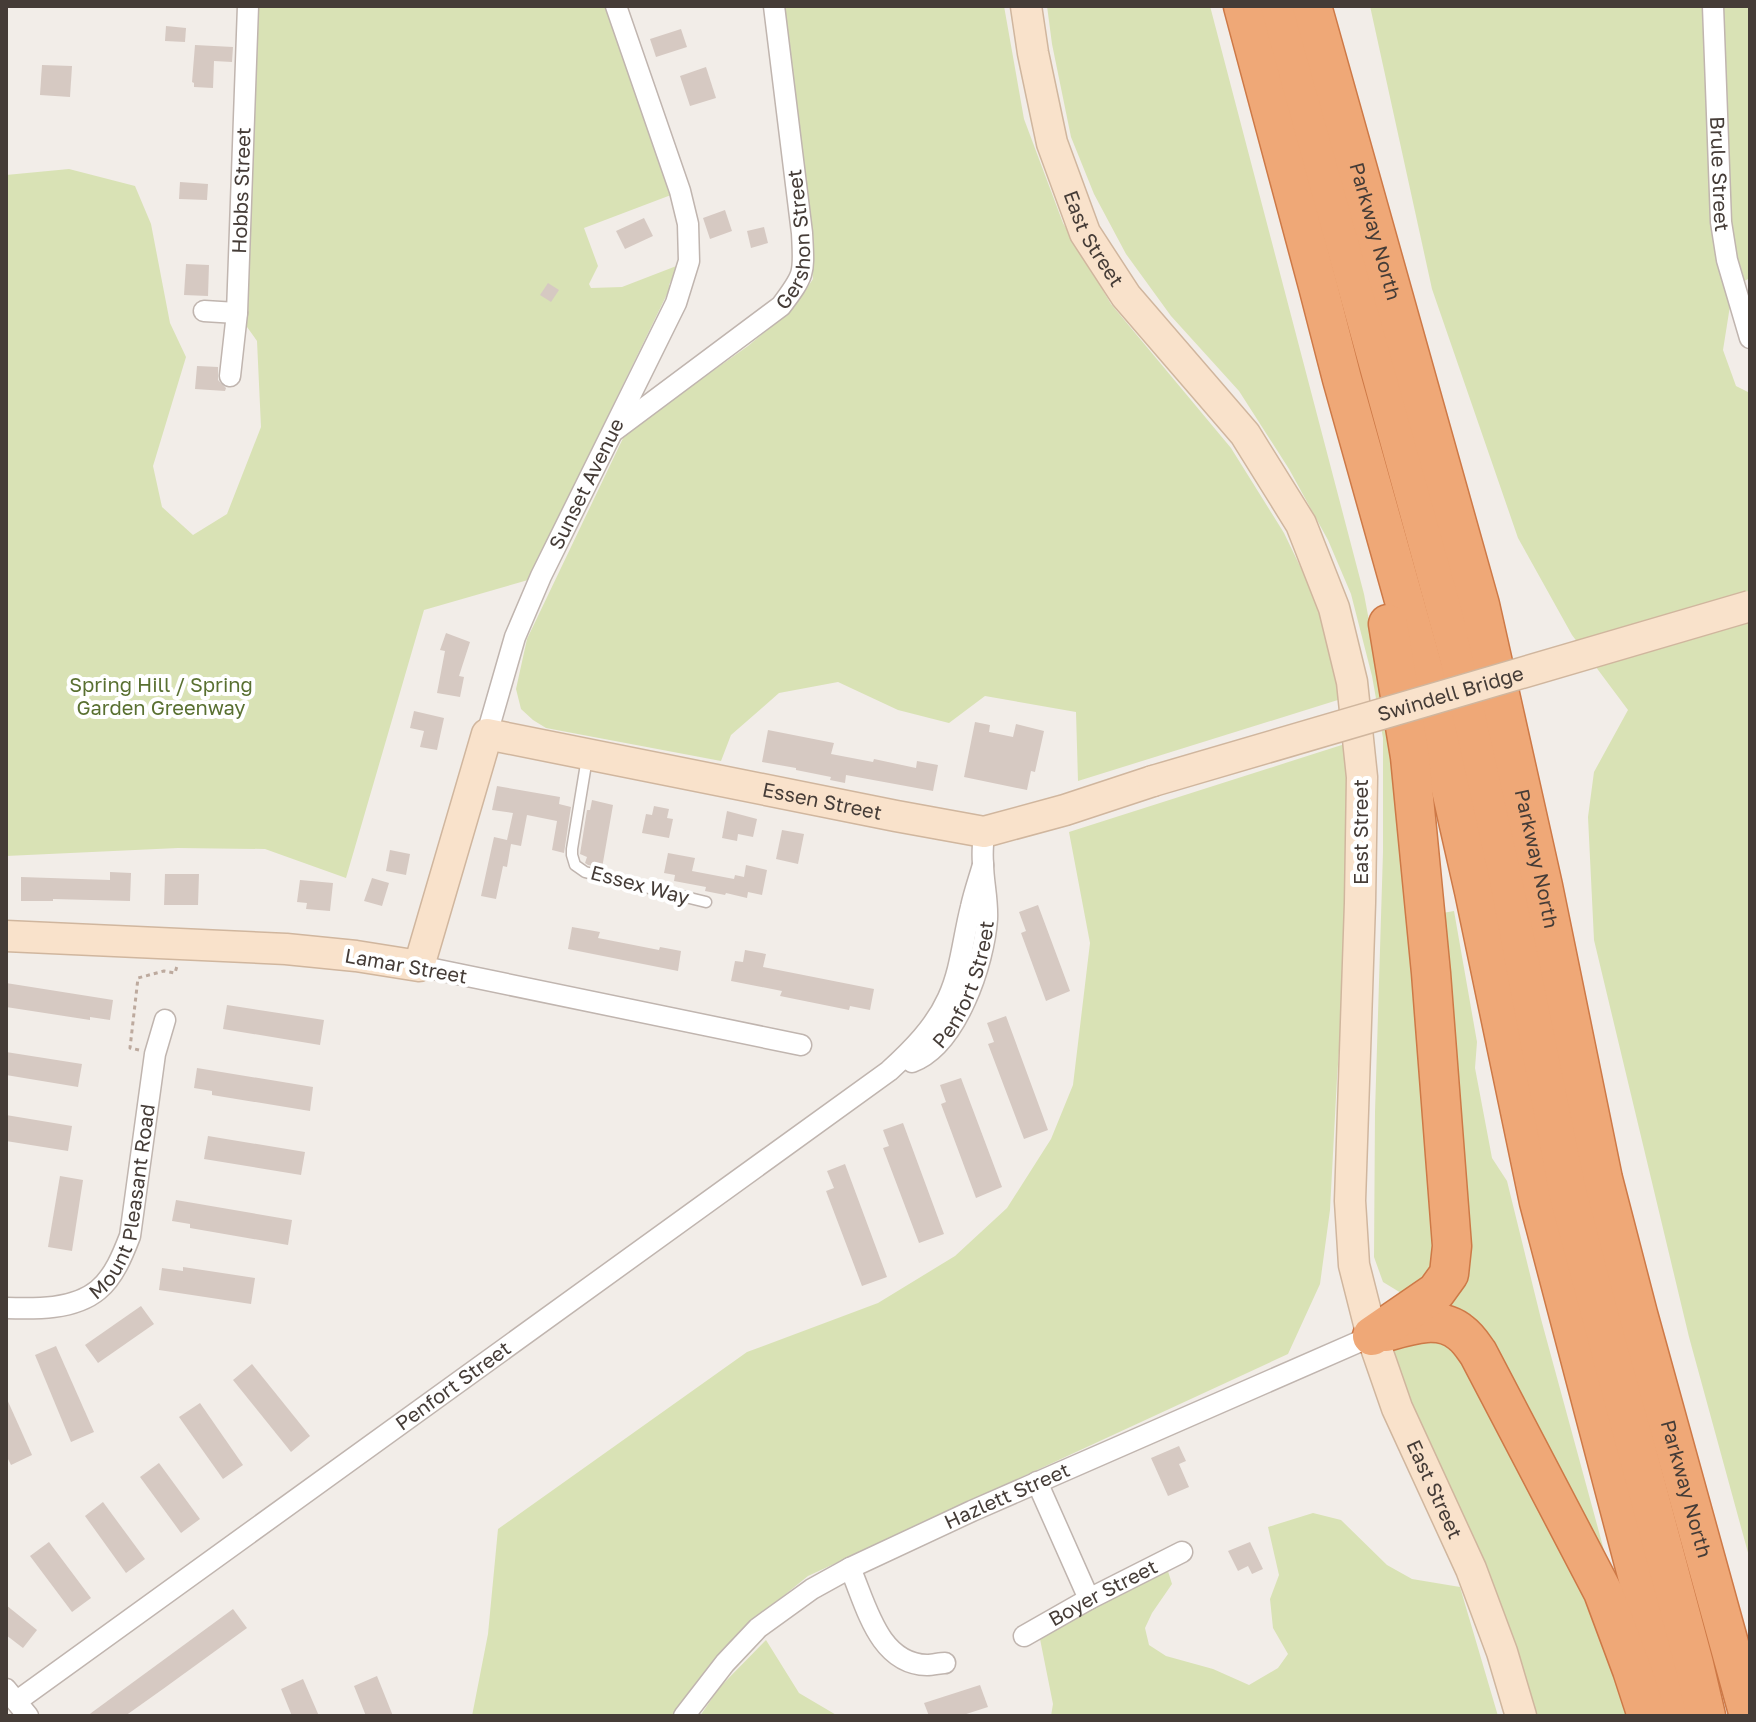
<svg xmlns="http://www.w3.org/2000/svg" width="1756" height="1722" font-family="'Golos Text',sans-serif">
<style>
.green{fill:#d9e2b5}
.building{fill:#d6c9c2}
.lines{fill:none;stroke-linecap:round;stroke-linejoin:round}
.lane-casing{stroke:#c0b5af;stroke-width:13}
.street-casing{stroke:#c0b5af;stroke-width:23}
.secondary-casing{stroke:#d0b69e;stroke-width:33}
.highway-casing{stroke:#cd7947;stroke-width:41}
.path{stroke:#bdaa9e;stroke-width:3;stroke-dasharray:4 4;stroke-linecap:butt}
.lane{stroke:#fff;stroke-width:10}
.street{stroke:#fff;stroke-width:20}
.secondary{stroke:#f9e2cb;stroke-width:30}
.highway{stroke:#efa877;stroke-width:38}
.secondary-bridge-casing{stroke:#d0b69e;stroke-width:33;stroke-linecap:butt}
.secondary-bridge{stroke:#f9e2cb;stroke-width:30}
.labels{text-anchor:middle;stroke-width:8;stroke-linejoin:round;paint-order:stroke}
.street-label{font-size:20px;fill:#453c37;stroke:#fff}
.park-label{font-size:20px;fill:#597031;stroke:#fff}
</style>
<rect width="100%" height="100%" fill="#f2ede8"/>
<g class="green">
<path d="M256 6H606L671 195 584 228 598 266 589 284 591 288 622 287 679 265 669 285 671 286 528 580 424 610 346 878 265 849 178 848 6 856V175L69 169 135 186 151 224 170 323 186 357 153 466 162 507 193 535 227 514 261 427 257 341 242 320Z"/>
<path d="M782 6H1004L1024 119 1063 223 1111 304 1231 448 1284 533 1324 616 1341 699 1078 781 1076 712 985 696 949 723 898 710 838 682 779 693 731 735 721 761 546 728 533 720 521 709 516 689 527 639 626 432 748 346 794 307 813 279 810 241Z"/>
<path d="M1047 6H1210L1364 594 1382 690 1392 754 1436 1252 1435 1277 1406 1296 1383 1282 1374 1257 1375 1112 1383 852V738L1372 676 1351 594 1328 540 1289 469 1239 391 1171 316 1126 254 1094 194 1071 137 1052 44Z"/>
<path d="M1370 6H1750V278L1733 287 1723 350 1736 386 1750 393V1560L1689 1337 1594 940 1588 817 1594 772 1628 710 1572 635 1518 538 1432 289Z"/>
<path d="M1348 743 1350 899 1337 1078 1330 1210 1320 1284 1288 1354 808 1576 756 1618 721 1651 677 1716H472L488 1634 498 1529 747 1352 878 1303 955 1256 1007 1208 1051 1139 1073 1085 1090 943 1069 832Z"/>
<path d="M1454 911 1477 1042 1475 1068 1492 1158 1507 1181 1541 1319 1608 1565 1449 1313 1448 1304 1461 1290 1465 1271 1437 914Z"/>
<path d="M1449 1325 1647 1716H1521L1372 1336Z"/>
<path d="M1313 1513 1341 1520 1387 1565 1412 1579 1460 1587 1498 1716H1051L1053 1704 1039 1634 1167 1568 1172 1584 1152 1613 1145 1628 1149 1645 1166 1656 1213 1669 1249 1685 1278 1668 1288 1654 1273 1628 1270 1599 1279 1575 1268 1527Z"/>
<path d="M766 1640 799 1693 838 1716H700L719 1688Z"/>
</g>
<g class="building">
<path d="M166 26 186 28 185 42 165 41Z"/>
<path d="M681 29 687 47 656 57 650 39Z"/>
<path d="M195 45 233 47 232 62 214 61 213 88 194 87V83L192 82Z"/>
<path d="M42 65 72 66 70 97 40 95Z"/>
<path d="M706 67 716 98 690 106 680 76Z"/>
<path d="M180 182 208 184 207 200 179 199Z"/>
<path d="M725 210 732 231 710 239 703 218Z"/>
<path d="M644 218 653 236 625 249 616 231Z"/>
<path d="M764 227 768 243 751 248 747 231Z"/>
<path d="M186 264 209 265 208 296 184 295Z"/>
<path d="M548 283 559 290 551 302 540 295Z"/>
<path d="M197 366 218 367V380L226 388 225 391 195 389Z"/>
<path d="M446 633 470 642 459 676 464 677 460 697 437 693 445 651 440 650Z"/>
<path d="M414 711 444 718 437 750 420 747 424 731 410 728Z"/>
<path d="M975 722 990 725 989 732 1013 737 1016 724 1044 731 1035 772 1031 771 1027 790 964 777Z"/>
<path d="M768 730 834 743 831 754 873 762 874 759 916 768 917 761 938 765 933 791 846 775 845 783 830 780 831 777 796 770V768L762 762Z"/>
<path d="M497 786 560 797 559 804 571 807 564 853 552 850 557 821 527 815 521 846 511 844 507 867 503 866 496 899 481 896 494 837 507 840 513 813 492 810Z"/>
<path d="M592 800 613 805 602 868 588 865 585 863 587 857 580 854 587 810H590Z"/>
<path d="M654 806 669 809 667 818 673 819 669 838 642 833 646 814 652 815Z"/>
<path d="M727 811 757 819 753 837 738 834 737 841 722 838Z"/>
<path d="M782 830 804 834 798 864 776 859Z"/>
<path d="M390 850 410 854 406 875 386 871Z"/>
<path d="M668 853 695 858 692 871 734 879 735 875 744 877 746 865 767 870 762 895 748 892 747 898 726 893 725 895 705 891 706 887 674 881 675 875 664 873Z"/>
<path d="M110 872 131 873 130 901 53 899V901H21V877L110 880Z"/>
<path d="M165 874H199L198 905H164Z"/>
<path d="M372 878 389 883 382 906 364 901Z"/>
<path d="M300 880 333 883 330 911 306 909 307 903 297 902Z"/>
<path d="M1038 905 1070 991 1046 1001 1021 933 1026 931 1019 912Z"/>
<path d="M572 927 600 932 598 938 659 950 660 947 681 951 678 971 568 949Z"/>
<path d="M745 950 766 954 763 967 874 989 870 1010 850 1006 849 1010 780 996 782 991 731 981 735 961 743 962Z"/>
<path d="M6 983 113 1000 110 1020 90 1017V1020L6 1007Z"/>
<path d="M227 1005 324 1020 320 1045 223 1029Z"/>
<path d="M1006 1016 1048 1130 1024 1139 988 1044 994 1042 987 1023Z"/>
<path d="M6 1052 82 1064 78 1087 6 1075Z"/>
<path d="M197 1068 313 1087 310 1111 212 1095V1091L194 1088Z"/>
<path d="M961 1078 1002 1187 976 1198 941 1104 946 1102 940 1085Z"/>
<path d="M6 1115 72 1126 68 1151 6 1141Z"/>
<path d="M903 1123 944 1234 919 1243 883 1148 889 1146 883 1130Z"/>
<path d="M208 1136 305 1152 301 1175 204 1159Z"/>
<path d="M845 1164 887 1277 862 1286 826 1191 834 1188 827 1171Z"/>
<path d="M60 1176 83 1180 72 1251 48 1247Z"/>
<path d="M176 1200 292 1220 288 1245 190 1228V1224L172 1221Z"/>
<path d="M183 1267 255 1278 251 1304 159 1290 162 1268 183 1271Z"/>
<path d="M141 1306 154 1324 98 1363 85 1345Z"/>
<path d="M56 1346 94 1432 71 1442 35 1355Z"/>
<path d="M252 1364 310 1436 291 1452 233 1380Z"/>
<path d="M6 1397 32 1455 11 1465 6 1455Z"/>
<path d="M200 1403 243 1465 223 1479 179 1417Z"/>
<path d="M1179 1446 1186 1461 1179 1464 1189 1487 1168 1496 1151 1458Z"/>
<path d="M159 1463 200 1519 181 1533 140 1477Z"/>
<path d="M103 1502 145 1559 126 1573 85 1516Z"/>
<path d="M49 1542 91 1598 72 1612 30 1556Z"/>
<path d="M1250 1542 1263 1569 1252 1574 1248 1566 1238 1571 1228 1551Z"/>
<path d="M6 1605 37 1630 23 1648 6 1635Z"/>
<path d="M233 1609 247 1628 163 1689 125 1716H87Z"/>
<path d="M377 1676 393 1716H366L354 1686Z"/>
<path d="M303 1679 319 1716H292L281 1689Z"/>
<path d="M980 1685 988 1707 960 1716H929L924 1703Z"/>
</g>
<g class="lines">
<g class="lane-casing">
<path id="lane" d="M587 758 572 849V855L575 865 585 872 612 879 706 902"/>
</g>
<g class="street-casing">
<g id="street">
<path id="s1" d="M1713 6 1721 222 1727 260 1750 338"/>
<path d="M204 311 237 313"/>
<path id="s2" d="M230 376 237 313 248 6"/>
<path id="s3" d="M615 430 781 306C806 273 804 273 802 233L774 6"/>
<path id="s4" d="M487 734 515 637 541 576 676 303 689 261 688 224 680 191 616 6"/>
<path d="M419 966 801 1045"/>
<path id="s5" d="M912 1062C957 1045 984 963 987 919 988 899 983 882 983 863 982 853 983 842 984 832"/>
<path id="s6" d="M6 1308C35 1309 74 1310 98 1290 114 1277 123 1254 130 1236L155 1054 165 1020"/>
<path d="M1037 1482 1089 1599"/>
<path d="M850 1568C866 1604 878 1664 927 1665 933 1665 940 1663 945 1663"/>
<path id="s7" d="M1024 1636 1089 1599 1182 1552"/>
<path d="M6 1689 28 1716"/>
<path id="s8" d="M17 1701 889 1071C912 1050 935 1027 948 998 961 970 963 938 971 907 974 893 979 879 983 865"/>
<path id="s9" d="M684 1716 725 1663 758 1628 812 1589 850 1568 972 1511 1372 1336"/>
</g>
</g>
<g class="secondary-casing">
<g id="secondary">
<path id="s10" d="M1026 6 1033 53 1052 143 1085 233 1126 296 1245 434 1301 524 1334 608 1352 682 1362 777 1360 903 1350 1201 1354 1265 1372 1336 1397 1408 1471 1569 1502 1652 1521 1716"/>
<path id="s11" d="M6 936 286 949 356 956 419 966 487 734 896 816 984 832 1065 810 1153 781"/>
</g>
</g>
<g class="highway-casing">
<g id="highway">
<path d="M1243 6 1318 286 1342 379 1425 675 1474 891 1539 1202 1674 1716"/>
<path d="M1280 6 1460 661 1508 875 1569 1196 1694 1664 1706 1716"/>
<path id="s12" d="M1312 6 1480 605 1543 886 1603 1179 1638 1314 1749 1716"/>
<path d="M1386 1332C1410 1325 1440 1315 1461 1333 1468 1338 1473 1346 1478 1353L1603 1592 1632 1670 1647 1716"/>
<path d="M1372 1336 1436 1292 1449 1274 1452 1246 1431 973 1410 757 1388 624"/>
</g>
</g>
<path class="path" d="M139 1050 130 1048 138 978 164 971 175 973 177 966"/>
<use href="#lane" class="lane"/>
<use href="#street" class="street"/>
<use href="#secondary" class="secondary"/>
<use href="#highway" class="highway"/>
<g class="secondary-bridge-casing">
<g id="secondary-bridge">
<path id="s13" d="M1153 781 1750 606"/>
</g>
</g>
<use href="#secondary-bridge" class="secondary-bridge"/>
</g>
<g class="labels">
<g class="street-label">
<text dy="7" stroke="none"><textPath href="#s1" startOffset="168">Brule Street</textPath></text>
<text dy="7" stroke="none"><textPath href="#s2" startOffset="186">Hobbs Street</textPath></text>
<text dy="7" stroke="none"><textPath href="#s12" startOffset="234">Parkway North</textPath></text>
<text dy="7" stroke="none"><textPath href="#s3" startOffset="278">Gershon Street</textPath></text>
<text dy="7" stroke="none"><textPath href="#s10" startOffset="244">East Street</textPath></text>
<text dy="7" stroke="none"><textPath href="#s4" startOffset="270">Sunset Avenue</textPath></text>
<text dy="7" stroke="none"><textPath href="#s13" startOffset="310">Swindell Bridge</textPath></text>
<text dy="7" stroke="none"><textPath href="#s11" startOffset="998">Essen Street</textPath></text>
<text transform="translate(1361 832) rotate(-90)" y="7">East Street</text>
<text dy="7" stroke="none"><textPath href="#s12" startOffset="882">Parkway North</textPath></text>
<text transform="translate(640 885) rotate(15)" y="7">Essex Way</text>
<text transform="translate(406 966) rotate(10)" y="7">Lamar Street</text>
<text dy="7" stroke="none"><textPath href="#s5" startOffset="98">Penfort Street</textPath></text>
<text dy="7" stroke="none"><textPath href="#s6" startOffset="190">Mount Pleasant Road</textPath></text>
<text dy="7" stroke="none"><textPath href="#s8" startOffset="538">Penfort Street</textPath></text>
<text dy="7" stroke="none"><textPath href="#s10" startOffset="1588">East Street</textPath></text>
<text dy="7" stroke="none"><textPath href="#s12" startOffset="1530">Parkway North</textPath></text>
<text dy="7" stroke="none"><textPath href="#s9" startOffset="398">Hazlett Street</textPath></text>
<text dy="7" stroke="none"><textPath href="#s7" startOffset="90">Boyer Street</textPath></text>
</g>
<g class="park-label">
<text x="161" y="692">Spring Hill / Spring<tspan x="161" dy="23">Garden Greenway</tspan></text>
</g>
</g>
<rect width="1756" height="1722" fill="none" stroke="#453c37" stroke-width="16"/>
</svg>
